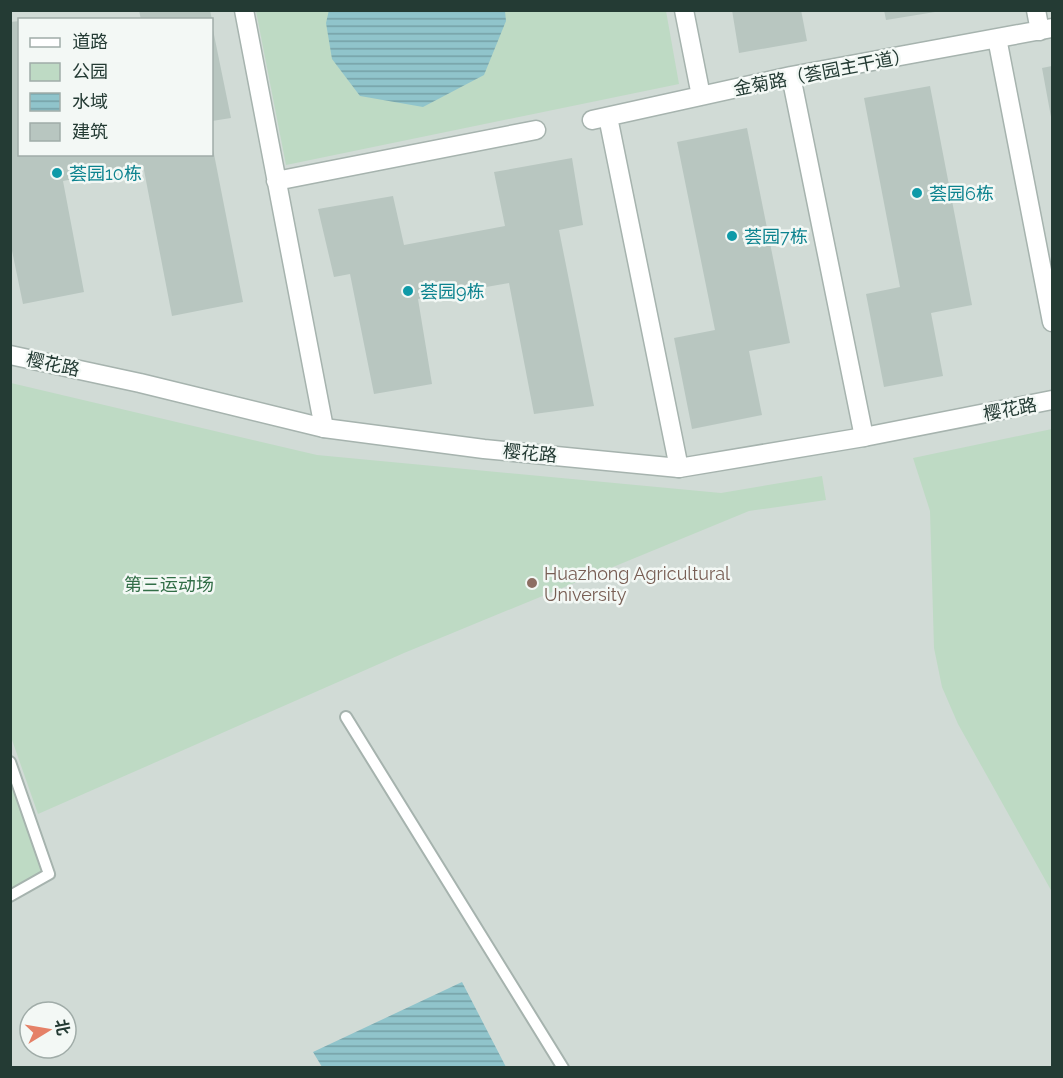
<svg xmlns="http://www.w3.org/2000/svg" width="1063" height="1078" viewBox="0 0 1063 1078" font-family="Raleway,'Noto Sans SC',sans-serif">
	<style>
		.built { fill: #d1dbd6; fill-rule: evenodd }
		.green { fill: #bedac4 }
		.water { fill: url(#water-rules) }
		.building { fill: #b8c6c0 }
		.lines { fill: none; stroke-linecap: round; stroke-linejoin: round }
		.service-casing { stroke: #a6b3ae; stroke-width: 14 }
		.minor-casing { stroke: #a6b3ae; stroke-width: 21 }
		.tertiary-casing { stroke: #a6b3ae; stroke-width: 21 }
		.service { stroke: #fff; stroke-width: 10 }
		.minor { stroke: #fff; stroke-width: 18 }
		.tertiary { stroke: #fff; stroke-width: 18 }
		.culture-dot { fill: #0f9aa8; stroke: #f3f8f5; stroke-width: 2 }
		.education-dot { fill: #8d6e63; stroke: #f3f8f5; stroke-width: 2 }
		.labels { text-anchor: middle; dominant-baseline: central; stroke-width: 5; stroke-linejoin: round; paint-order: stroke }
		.street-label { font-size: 18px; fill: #243b34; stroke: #f3f8f5 }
		.culture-label { font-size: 18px; fill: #0d838f; stroke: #f3f8f5; text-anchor: start }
		.education-label { font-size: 18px; fill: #785e54; stroke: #f3f8f5; text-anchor: start }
		.park-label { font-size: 18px; fill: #326e47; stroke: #f3f8f5 }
	</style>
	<defs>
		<pattern id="water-rules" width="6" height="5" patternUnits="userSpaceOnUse" patternTransform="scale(1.5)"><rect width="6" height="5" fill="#90c4cb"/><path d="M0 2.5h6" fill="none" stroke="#75a0a6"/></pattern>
	</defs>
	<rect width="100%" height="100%" fill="#e3ebe7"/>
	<path class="built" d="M11 11H1052V1067H11ZM20 20H212V154H20ZM30 1012H66V1048H30Z"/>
	<path class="green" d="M256 11H666L679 84 286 165Z
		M11 383 317 455 721 493 822 476 826 500 749 511 404 653 38 814 11 737Z
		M1052 429V892L958 724 942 687 934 648 930 511 913 458Z
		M10 762 49 874 10 896Z"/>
	<path class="water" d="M329 10 505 11 506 21 484 75 423 107 360 96 332 59 326 23Z
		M462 982 506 1067H322L313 1052Z"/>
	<path class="building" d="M139 10H210L212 20H141Z
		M732 10H801L807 41 739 53Z
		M884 10H935V12L886 20Z
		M20 21V154H212L213 149 243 302 172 316 143 165 63 181 84 292 23 304 10 241V22Z
		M212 25 231 118 212 121Z
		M1052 66V117H1051L1042 68Z
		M930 86 972 305 931 313 943 376 884 387 866 294 900 287 864 98Z
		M747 128 790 343 749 351 762 415 692 429 674 338 715 330 677 142Z
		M572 158 583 225 559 230 594 406 534 414 509 283 418 299 432 384 374 394 350 274 334 277 318 209 393 196 404 245 505 226 494 172Z"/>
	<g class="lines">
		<defs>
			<path id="service" d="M346 717 563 1068
				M10 762 49 874 10 896"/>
			<path id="minor" d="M244 10 324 428
				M684 10 701 96
				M1036 10 1040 31
				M997 38 1052 322
				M791 76 864 437
				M608 117 679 468
				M592 120 791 76 1052 28
				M276 181 536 130"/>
			<path id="tertiary" d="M10 355 140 383 324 428 484 449 679 468 864 437 1052 400"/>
		</defs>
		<use href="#service" class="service-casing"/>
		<use href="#minor" class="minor-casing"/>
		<use href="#tertiary" class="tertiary-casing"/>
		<use href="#service" class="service"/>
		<use href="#minor" class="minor"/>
		<use href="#tertiary" class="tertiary"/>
	</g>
	<g class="culture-dot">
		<circle cx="57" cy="173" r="6"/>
		<circle cx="917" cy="193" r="6"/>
		<circle cx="732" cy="236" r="6"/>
		<circle cx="408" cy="291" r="6"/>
	</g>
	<circle class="education-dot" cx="532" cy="583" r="6"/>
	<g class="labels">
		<g class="street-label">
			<text transform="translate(822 72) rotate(-11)">金菊路（荟园主干道）</text>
			<text transform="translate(53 364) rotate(12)">樱花路</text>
			<text transform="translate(1010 409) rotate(-11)">樱花路</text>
			<text transform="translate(530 453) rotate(5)">樱花路</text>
		</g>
		<g class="culture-label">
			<text x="69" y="173">荟园10栋</text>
			<text x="929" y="193">荟园6栋</text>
			<text x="744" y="236">荟园7栋</text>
			<text x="420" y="291">荟园9栋</text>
		</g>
		<g class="education-label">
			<text x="544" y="573">Huazhong Agricultural<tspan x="544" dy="21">University</tspan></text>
		</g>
		<g class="park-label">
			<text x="169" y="584">第三运动场</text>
		</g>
	</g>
	<rect width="1063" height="1078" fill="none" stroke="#243b34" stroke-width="24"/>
	<rect x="18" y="18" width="195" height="138" fill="#f3f8f5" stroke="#a0aca8" stroke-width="1.5"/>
	<rect x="30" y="38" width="30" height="9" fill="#ffffff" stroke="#a0aca8" stroke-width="1.5"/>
	<text x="72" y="48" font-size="18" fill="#243b34">道路</text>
	<rect x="30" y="63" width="30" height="18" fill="#bedac4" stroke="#a0aca8" stroke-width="1.5"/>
	<text x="72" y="78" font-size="18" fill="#243b34">公园</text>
	<rect x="30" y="93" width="30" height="18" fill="url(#water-rules)" stroke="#a0aca8" stroke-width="1.5"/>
	<text x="72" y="108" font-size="18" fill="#243b34">水域</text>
	<rect x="30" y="123" width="30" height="18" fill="#b8c6c0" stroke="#a0aca8" stroke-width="1.5"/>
	<text x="72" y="138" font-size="18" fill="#243b34">建筑</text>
	<g transform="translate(48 1030) rotate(79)"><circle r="28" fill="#f3f8f5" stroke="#a0aca8" stroke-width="1.5"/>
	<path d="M0-4.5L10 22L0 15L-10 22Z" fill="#e58167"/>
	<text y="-9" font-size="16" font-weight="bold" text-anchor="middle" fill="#243b34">北</text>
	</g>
</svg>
